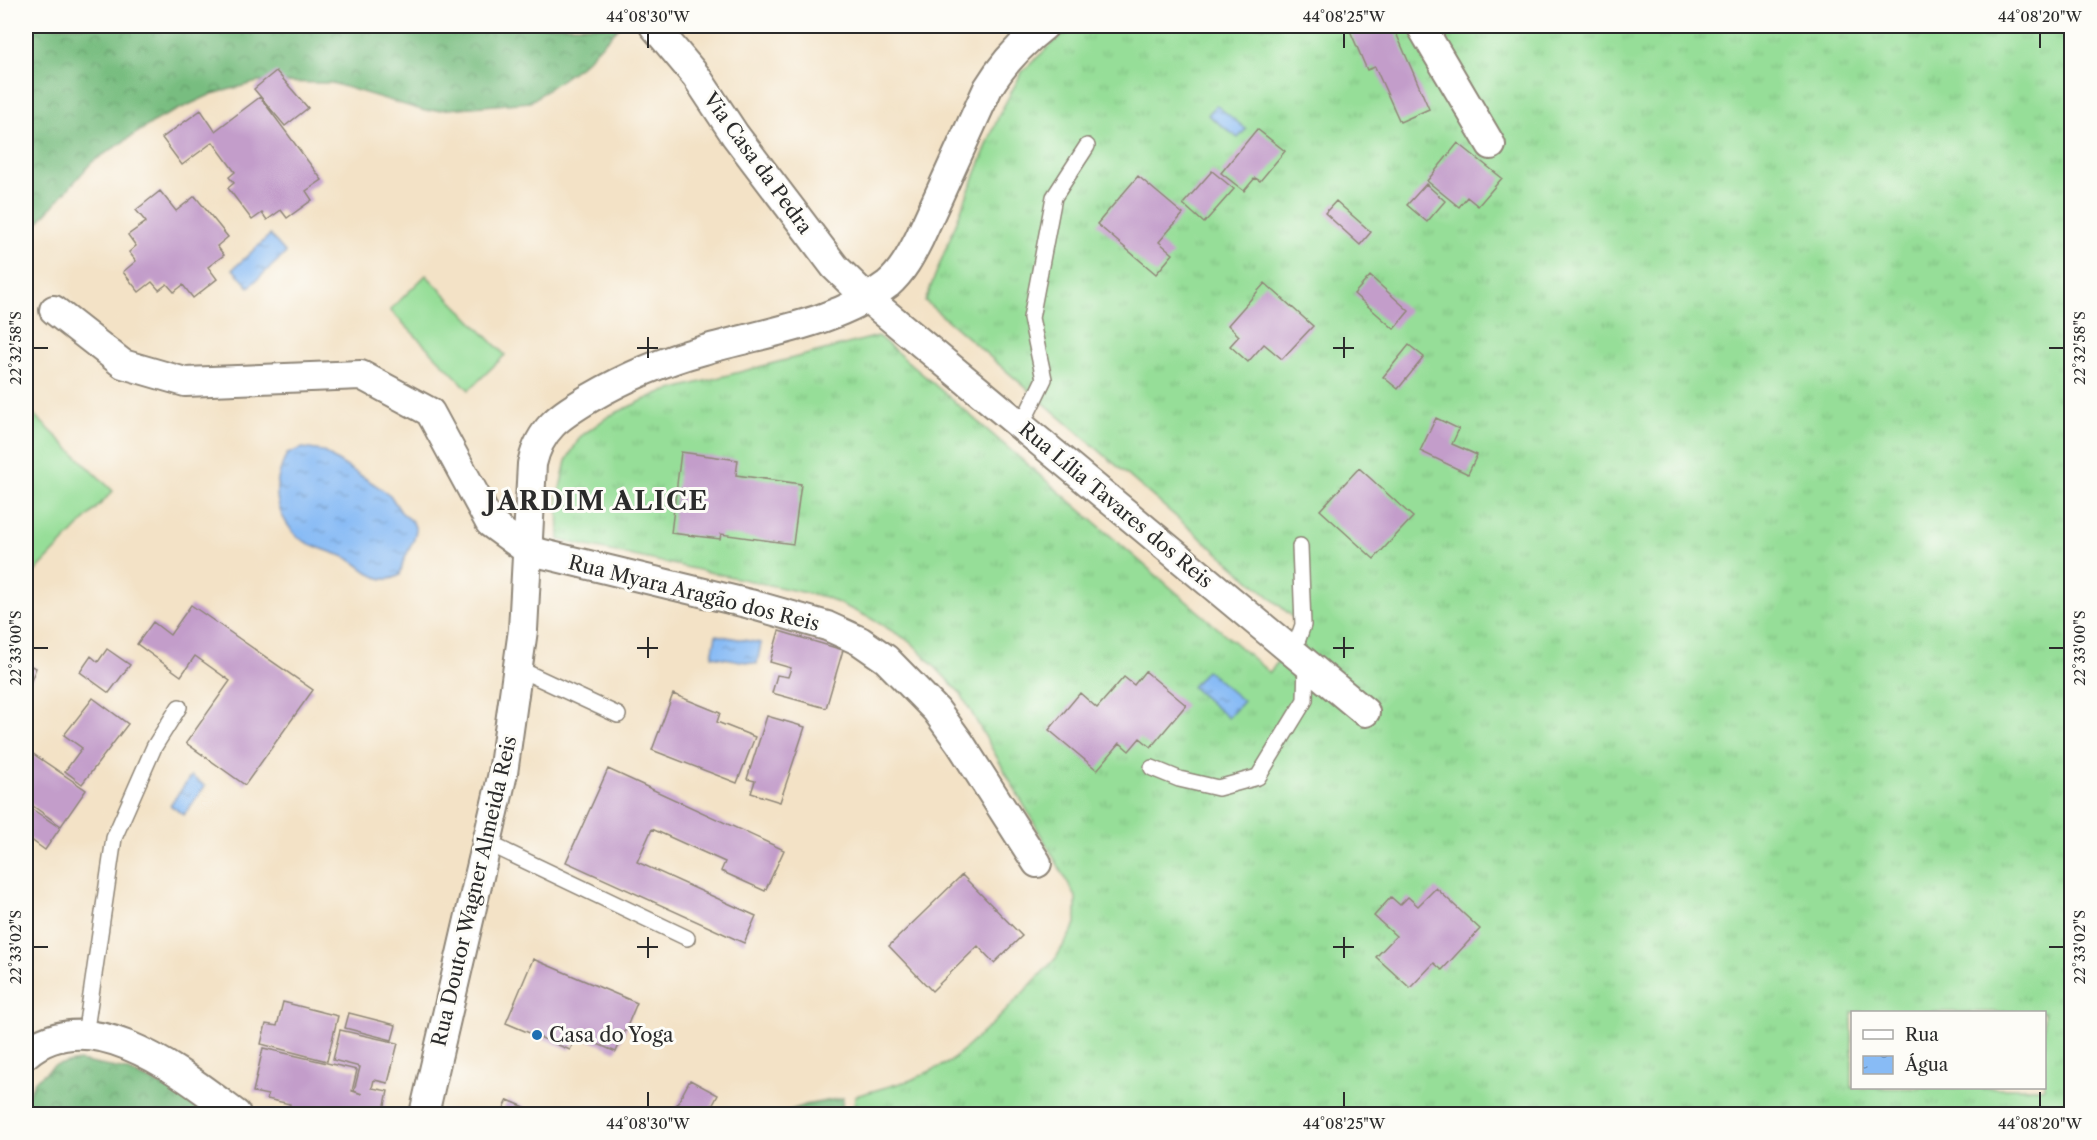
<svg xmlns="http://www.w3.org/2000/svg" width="2097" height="1140" viewBox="0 0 2097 1140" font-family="'Libre Caslon Text',serif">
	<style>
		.grass { fill: url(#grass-tufts); stroke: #608462; stroke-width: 1.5; fill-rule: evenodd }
		.forest { fill: url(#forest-crowns); stroke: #527456; stroke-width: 1.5 }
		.garden { fill: #96de98; stroke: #608462; stroke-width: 1.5 }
		.water { fill: url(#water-ripples); stroke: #5a7390; stroke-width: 1.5 }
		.building { fill: #c39dca }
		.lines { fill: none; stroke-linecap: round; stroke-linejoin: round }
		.service-casing { stroke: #8f8678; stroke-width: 18 }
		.minor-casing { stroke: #8f8678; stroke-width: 32 }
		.service { stroke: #fff; stroke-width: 15 }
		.minor { stroke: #fff; stroke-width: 28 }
		.ticks { fill: none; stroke: #2b2b2b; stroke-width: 2 }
		.poi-dot { fill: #1f6fb2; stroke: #fdfcf7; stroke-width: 2 }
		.labels { text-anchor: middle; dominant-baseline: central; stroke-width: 6; stroke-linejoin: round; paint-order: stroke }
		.street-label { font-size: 20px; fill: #2b2b2b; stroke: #fdfcf7 }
		.poi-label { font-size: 20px; fill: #2b2b2b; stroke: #fdfcf7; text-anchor: start }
		.district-label { font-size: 26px; font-weight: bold; letter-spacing: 1.5px; fill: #2b2b2b; stroke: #fdfcf7 }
		.neatline { fill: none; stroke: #2b2b2b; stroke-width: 2 }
		.ticks-label { font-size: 15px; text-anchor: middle; fill: #2b2b2b }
	</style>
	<defs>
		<pattern id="grass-tufts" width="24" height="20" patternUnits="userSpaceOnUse" patternTransform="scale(1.5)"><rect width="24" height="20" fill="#96de98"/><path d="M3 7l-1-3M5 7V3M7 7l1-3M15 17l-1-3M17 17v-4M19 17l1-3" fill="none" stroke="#81bf83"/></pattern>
		<pattern id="forest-crowns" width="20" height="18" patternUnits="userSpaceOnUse" patternTransform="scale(1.5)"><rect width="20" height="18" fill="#78bd80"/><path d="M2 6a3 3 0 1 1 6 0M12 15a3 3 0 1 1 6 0" fill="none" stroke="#639a69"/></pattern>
		<pattern id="water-ripples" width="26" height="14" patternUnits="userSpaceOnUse" patternTransform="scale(1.5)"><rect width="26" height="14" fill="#88bbf5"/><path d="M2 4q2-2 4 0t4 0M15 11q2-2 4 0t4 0" fill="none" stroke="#6f98c7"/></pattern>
	</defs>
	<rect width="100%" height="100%" fill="#fdfcf7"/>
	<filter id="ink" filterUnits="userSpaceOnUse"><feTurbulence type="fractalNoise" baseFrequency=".0167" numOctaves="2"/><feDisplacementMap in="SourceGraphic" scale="12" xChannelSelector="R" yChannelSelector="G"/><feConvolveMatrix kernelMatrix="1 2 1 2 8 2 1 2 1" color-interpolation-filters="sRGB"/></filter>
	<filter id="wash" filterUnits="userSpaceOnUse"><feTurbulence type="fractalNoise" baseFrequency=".008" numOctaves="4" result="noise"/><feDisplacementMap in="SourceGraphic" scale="24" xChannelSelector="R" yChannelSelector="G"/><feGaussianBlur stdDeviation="1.35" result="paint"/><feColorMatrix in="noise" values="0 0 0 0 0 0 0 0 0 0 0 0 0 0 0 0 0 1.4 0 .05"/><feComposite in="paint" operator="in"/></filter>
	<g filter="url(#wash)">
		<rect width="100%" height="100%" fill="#f3e2c6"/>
		<path class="grass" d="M1080 26H2071V1114H853L855 1096 911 1080 950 1062 1002 1015 1056 958 1076 924V897L961 694 911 642 870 618 825 597 559 540 558 497 566 461 580 437 609 416 659 393 878 336 1270 673 1302 625 925 301 999 115 1022 72 1058 38ZM1852 1012H2044V1088H1852Z"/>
		<path class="forest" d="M26 26H620L582 65 530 102 425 111 332 83 258 82 212 94 158 119 92 162 26 236Z
			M79 1061 126 1070 179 1093 204 1114H26V1099L35 1081 55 1065Z
			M843 1098 841 1114H781L805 1105Z"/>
		<path class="garden" d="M426 275 505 355 469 390 390 310Z
			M26 407 113 491 26 581Z"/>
		<path class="water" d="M1216 105 1246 129 1238 138 1208 115Z
			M270 235 286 253 249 287 233 269Z
			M303 448 322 451 374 484 390 495 401 512 413 522 416 530 414 539 403 562 400 575C378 588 365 567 347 558 331 551 313 548 299 538 294 535 291 529 287 524 272 501 275 478 287 454Z
			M716 635 761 643 757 664 712 656Z
			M1206 670 1243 701 1228 718 1192 687Z
			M191 776 205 786 184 815 170 805Z"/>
		<g id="blocks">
			<path class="building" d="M1348 26H1393L1429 109 1400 122 1375 67 1367 70Z
				M276 71 308 108 285 126 254 89Z
				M260 97 322 180 306 191 312 200 287 218 281 210 267 220 262 213 252 220 228 188 234 183 229 177 235 172 213 142 182 165 162 138 201 110 215 131Z
				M1257 129 1285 151 1260 181 1255 178 1244 191 1221 173Z
				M1458 143 1502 178 1478 206 1467 197 1459 207 1427 181Z
				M1212 171 1234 189 1204 223 1183 204Z
				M1138 176 1183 214 1159 242 1173 254 1156 274 1097 224Z
				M1426 184 1445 201 1427 222 1407 205Z
				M160 191 176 211 195 196 228 237 217 246 224 255 208 267 217 279 193 298 183 285 174 292 167 284 159 290 152 282 139 292 123 272 136 261 129 252 136 246 128 235 146 222 136 210Z
				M1336 201 1371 232 1360 245 1325 213Z
				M1370 276 1409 311 1394 329 1354 294Z
				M1265 283 1313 326 1282 359 1264 344 1248 362 1230 346 1239 336 1228 325Z
				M1409 345 1424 357 1398 389 1383 377Z
				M1436 418 1459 429 1452 444 1477 455 1468 474 1420 451Z
				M681 452 738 460 736 475 801 484 793 544 721 534 720 539 671 533Z
				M1359 468 1413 517 1374 559 1320 510Z
				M191 605 313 690 245 785 186 743 230 681 195 656 181 676 137 644 153 622 170 635Z
				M779 631 843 650 826 708 772 693 777 675 788 677 791 668 770 662Z
				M107 649 130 665 109 693 80 672 91 656 98 662Z
				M26 664 36 668 26 693Z
				M1145 671 1186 705 1151 747 1140 738 1129 751 1120 743 1097 770 1049 730 1080 693 1097 708 1124 677 1134 685Z
				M673 694 720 713 717 722 755 737 737 783 652 750Z
				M93 698 128 724 82 784 65 771 82 748 64 735Z
				M767 716 805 727 780 802 751 793 755 781 747 779Z
				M26 749 86 790 61 826 26 801Z
				M608 769 784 850 765 891 721 871 725 862 652 829 637 862 756 916 744 943 566 862Z
				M26 805 60 828 45 850 26 836Z
				M962 875 1022 936 994 963 978 946 932 991 889 946Z
				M1436 888 1480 929 1442 970 1434 963 1410 988 1376 957 1396 936 1374 916 1391 897 1400 905 1408 897 1418 906Z
				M533 959 637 1003 616 1052 577 1035 570 1050 506 1023Z
				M283 1002 338 1016 327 1061 261 1044 266 1024 277 1026Z
				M349 1013 396 1025 392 1040 345 1028Z
				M340 1030 398 1043 388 1083 374 1080 372 1088 388 1091 383 1114H288L290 1104 267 1099 268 1095 253 1092 263 1048 357 1070 352 1091 362 1094 354 1091 360 1067 333 1060Z
				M690 1080 718 1095 708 1114H672Z
				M508 1100 541 1114H501Z"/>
		</g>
	</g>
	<g filter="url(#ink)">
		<use href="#blocks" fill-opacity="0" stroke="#8f8678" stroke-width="1.5"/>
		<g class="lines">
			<defs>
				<path id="service" d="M1021 426 1044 379 1031 318 1054 197 1087 146
					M1293 653 1303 625 1300 546
					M519 669 618 715
					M1152 768 1179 779 1218 788 1258 777 1305 700 1306 663
					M488 843 687 938
					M85 1036 114 838 154 747 179 707"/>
				<path id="minor" d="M654 26 696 76 735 135 835 267 867 298 1365 712
					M1421 26 1491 145
					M54 310 123 364 185 382 361 375 430 412 490 523 527 550 750 604 827 626 860 641 886 659 936 710 960 743 1037 863
					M26 1054C91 999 183 1075 236 1114
					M424 1114 503 773 523 630 532 464C540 428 560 416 590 398 626 377 663 361 704 350 765 332 836 324 888 284 902 272 911 255 919 239L988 88C1003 63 1021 44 1044 26"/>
			</defs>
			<use href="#service" class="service-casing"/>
			<use href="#minor" class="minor-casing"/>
			<use href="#service" class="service"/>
			<use href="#minor" class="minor"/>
		</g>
	</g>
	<path class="ticks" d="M648 33V48M1344 33V48M2040 33V48M648 337V358M1344 337V358M33 348H48M637 348H658M1333 348H1354M2049 348H2064M648 637V658M1344 637V658M33 648H48M637 648H658M1333 648H1354M2049 648H2064M648 937V958M1344 937V958M33 947H48M637 947H658M1333 947H1354M2049 947H2064M648 1092V1107M1344 1092V1107M2040 1092V1107"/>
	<circle class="poi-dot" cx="537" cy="1035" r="6"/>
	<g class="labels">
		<g class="street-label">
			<text transform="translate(758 163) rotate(54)">Via Casa da Pedra</text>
			<text transform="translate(1116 505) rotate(40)">Rua Lília Tavares dos Reis</text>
			<text transform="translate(694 593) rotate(14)">Rua Myara Aragão dos Reis</text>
			<text transform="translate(474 891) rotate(-77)">Rua Doutor Wagner Almeida Reis</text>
		</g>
		<g class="poi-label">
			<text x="549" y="1035">Casa do Yoga</text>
		</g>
		<g class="district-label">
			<text x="597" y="501">JARDIM ALICE</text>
		</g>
	</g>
	<rect width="2097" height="1140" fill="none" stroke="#fdfcf7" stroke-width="66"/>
	<rect x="1851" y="1011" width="195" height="78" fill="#fdfcf7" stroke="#a9a8a5" stroke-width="1.5"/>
	<rect x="1863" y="1030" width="30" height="9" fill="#ffffff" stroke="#a9a8a5" stroke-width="1.5"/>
	<text x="1905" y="1041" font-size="18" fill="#2b2b2b">Rua</text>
	<rect x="1863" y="1056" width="30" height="18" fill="url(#water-ripples)" stroke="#a9a8a5" stroke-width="1.5"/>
	<text x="1905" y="1071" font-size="18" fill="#2b2b2b">Água</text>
	<rect x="33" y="33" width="2031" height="1074" class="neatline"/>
	<g class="ticks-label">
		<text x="648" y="22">44°08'30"W</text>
		<text x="1344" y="22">44°08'25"W</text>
		<text x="2040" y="22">44°08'20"W</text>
		<text transform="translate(16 348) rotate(-90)" y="5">22°32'58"S</text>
		<text transform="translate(2080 348) rotate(-90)" y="5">22°32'58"S</text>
		<text transform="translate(16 648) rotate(-90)" y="5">22°33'00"S</text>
		<text transform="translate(2080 648) rotate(-90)" y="5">22°33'00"S</text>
		<text transform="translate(16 947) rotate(-90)" y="5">22°33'02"S</text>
		<text transform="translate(2080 947) rotate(-90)" y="5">22°33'02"S</text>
		<text x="648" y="1129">44°08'30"W</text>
		<text x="1344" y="1129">44°08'25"W</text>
		<text x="2040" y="1129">44°08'20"W</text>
	</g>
</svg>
